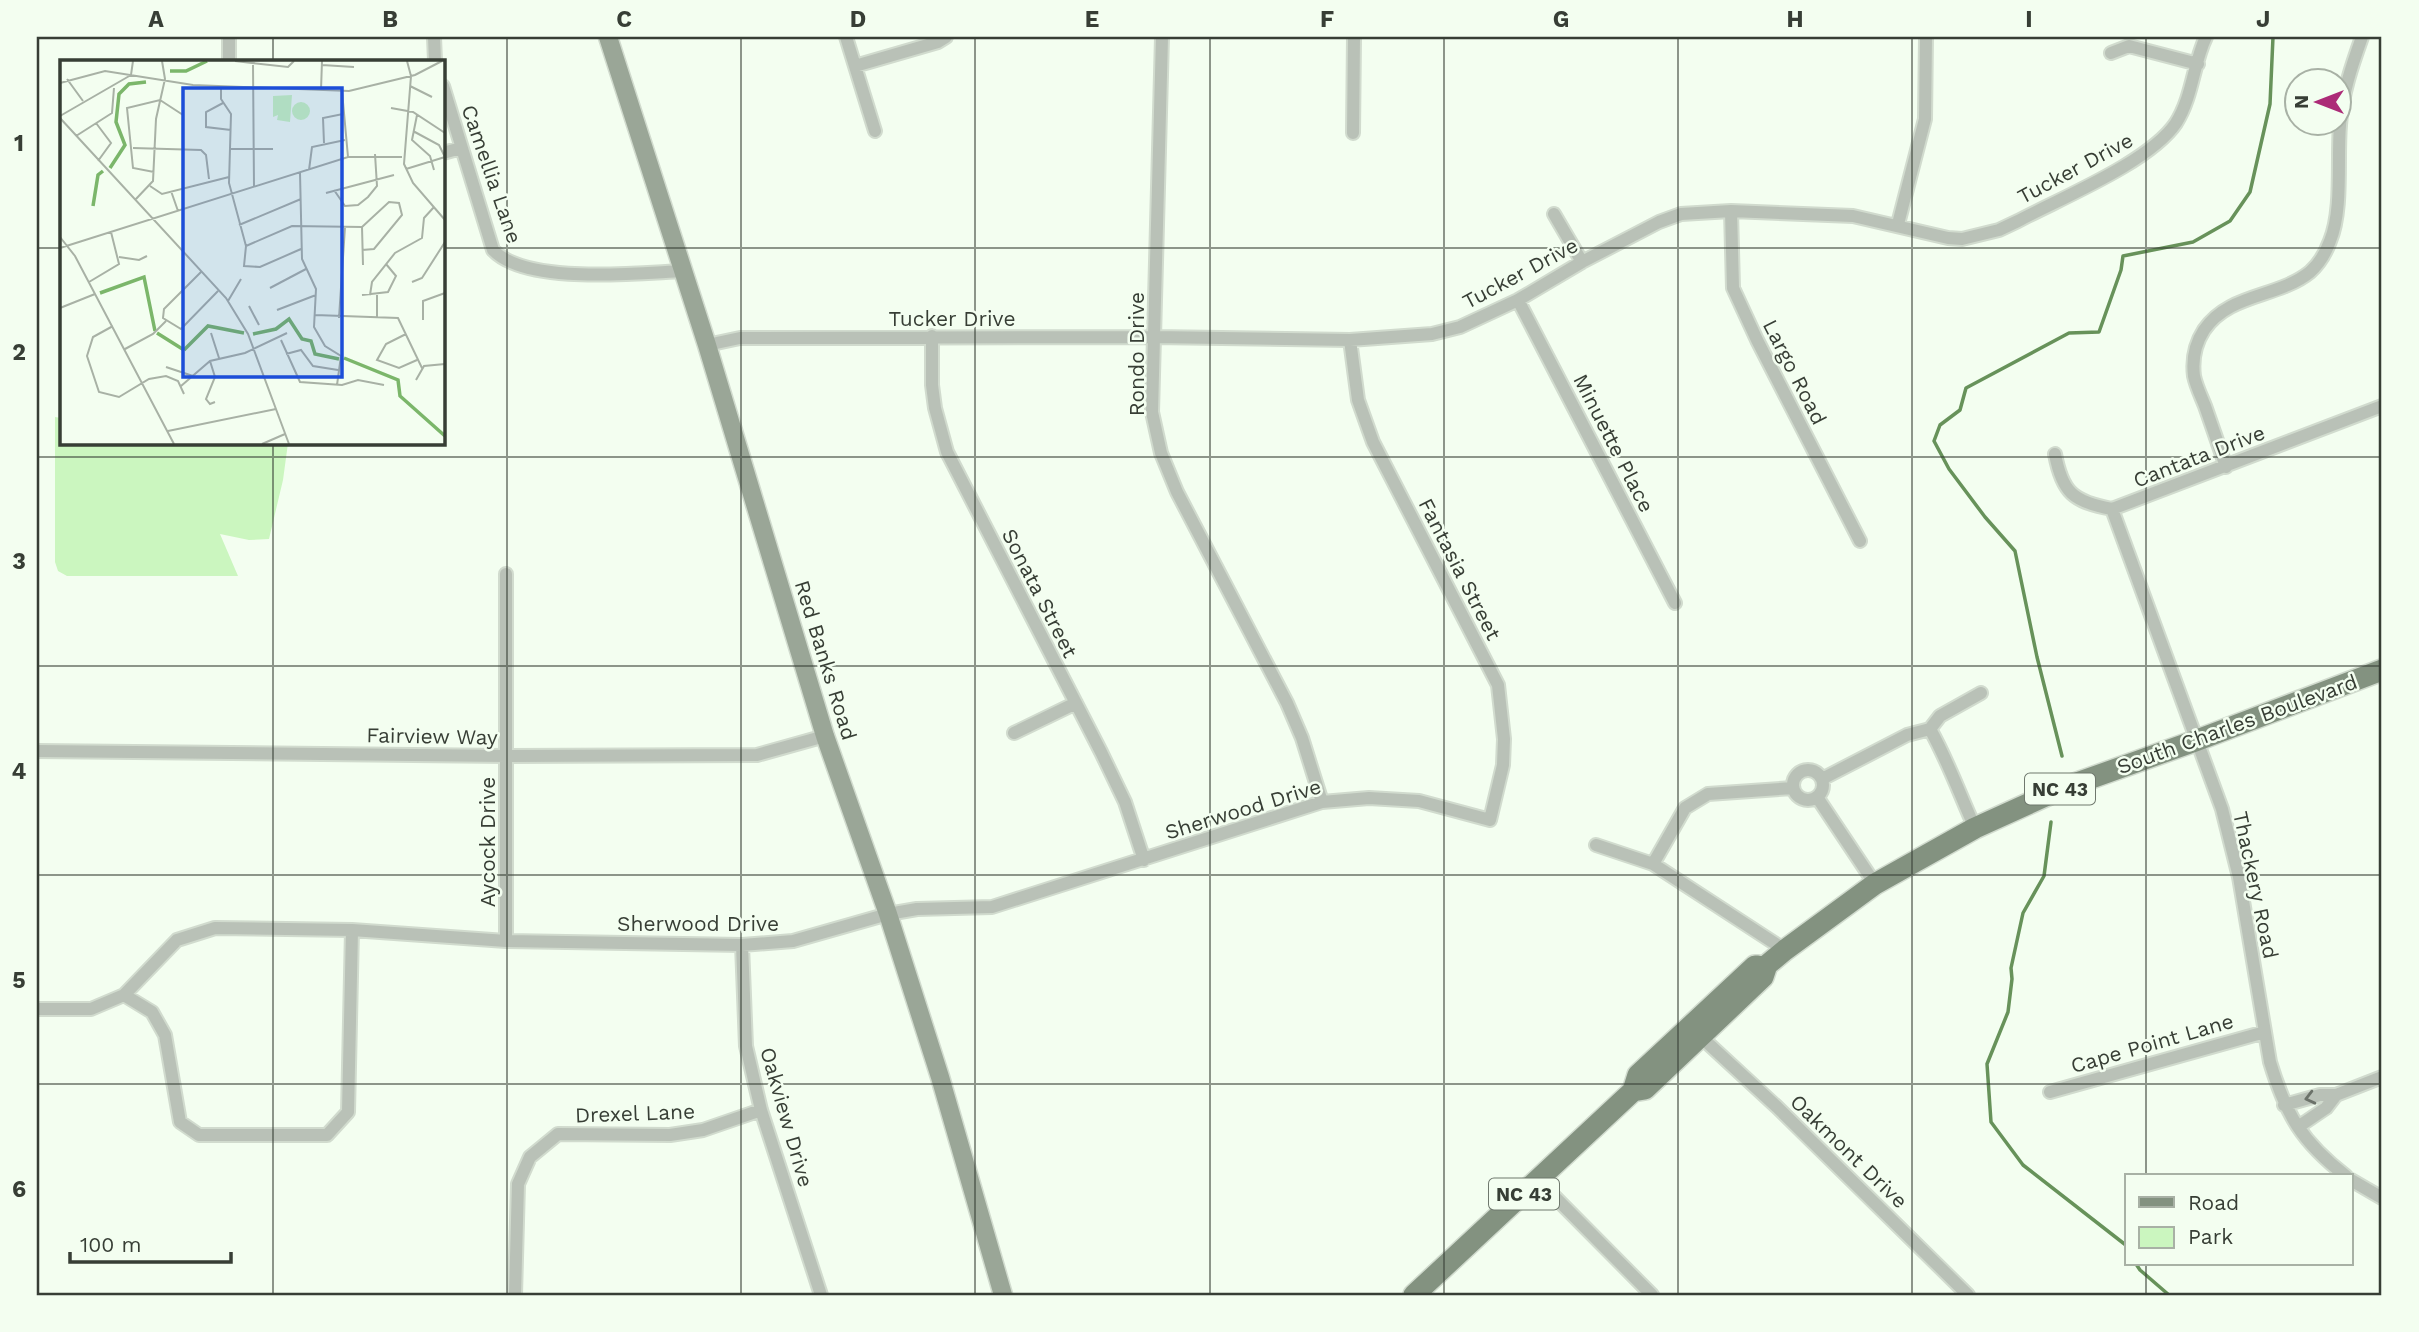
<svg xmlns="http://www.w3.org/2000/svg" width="2419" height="1332" viewBox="0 0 2419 1332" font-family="'Work Sans',sans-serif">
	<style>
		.green { fill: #cbf6bf }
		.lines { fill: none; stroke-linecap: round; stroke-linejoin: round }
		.stream { stroke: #67925a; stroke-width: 3.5 }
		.street-casing { stroke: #d1dbce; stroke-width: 16 }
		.secondary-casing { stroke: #d1dbce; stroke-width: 21 }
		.primary-casing { stroke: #d1dbce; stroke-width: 24 }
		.street { stroke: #b9c1b7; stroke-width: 12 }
		.secondary { stroke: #9aa697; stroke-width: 18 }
		.primary { stroke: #839280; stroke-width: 21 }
		.oneway { stroke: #6b7269 }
		.grid { fill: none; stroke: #373e35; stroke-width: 2; stroke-opacity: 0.55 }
		.labels { text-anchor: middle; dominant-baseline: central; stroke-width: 5; stroke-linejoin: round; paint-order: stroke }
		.shield { fill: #f3fef0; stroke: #6f786d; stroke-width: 2 }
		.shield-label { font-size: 19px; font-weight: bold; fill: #373e35 }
		.street-label { font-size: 21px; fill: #373e35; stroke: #f3fef0 }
		.inset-river { fill: none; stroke: #7bb66a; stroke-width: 3.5 }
		.inset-road { fill: none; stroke: #a8b1a5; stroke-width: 2 }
		.view { fill: #1d4ed8; fill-opacity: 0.15; stroke: #1d4ed8; stroke-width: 3.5 }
		.inset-edge { fill: none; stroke: #373e35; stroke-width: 3.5 }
		.neatline { fill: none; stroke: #373e35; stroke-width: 2.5 }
		.grid-label { font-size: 23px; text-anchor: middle; font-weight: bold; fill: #373e35 }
	</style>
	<rect width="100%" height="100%" fill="#f3fef0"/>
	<path class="green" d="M55 417 61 418V443H288L283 480 269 539 249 540 220 534 238 576H67L58 571 55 562Z"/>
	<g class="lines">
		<path class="stream" d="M2062 756 2037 657 2015 551 1985 517 1949 469 1934 441 1940 425 1960 410 1966 388 2069 333 2099 332 2121 270 2123 256 2193 242 2230 221 2250 192 2270 104 2273 37
			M2051 822 2044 876 2023 913 2011 968 2012 979 2008 1012 1987 1064 1991 1122 2023 1165 2127 1246
			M2136 1264 2140 1270 2169 1295"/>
		<defs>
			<path id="street" d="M229 37V61
				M434 37 435 61
				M846 37 875 131
				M1162 37 1152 412 1161 453 1177 492 1287 703 1302 738 1322 802
				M2111 53 2129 46 2198 64
				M855 66 938 42 946 37
				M443 86 493 250C526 285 636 273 683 271
				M1353 133 1354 37
				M443 153 461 148
				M1731 211 1733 288 1757 340 1860 541
				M1554 214 1582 262
				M1898 224 1925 119 1926 37
				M1518 300 1675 603
				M932 336V385L935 408 947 452 1101 752 1125 802 1144 860
				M707 345 740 338 1154 337 1350 340 1432 334 1460 327 1518 300 1582 262 1659 222 1681 214 1731 211 1853 216 1948 238 1962 239 1999 230 2018 221C2061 198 2150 162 2176 123 2193 96 2193 64 2206 37
				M2055 454C2062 492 2073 502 2112 509L2382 406
				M2226 467C2219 446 2212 426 2205 406 2201 396 2196 386 2194 376 2192 360 2195 344 2204 330 2229 293 2278 298 2310 272 2319 264 2326 252 2330 241 2343 210 2337 159 2340 125 2342 94 2352 65 2362 37
				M2112 509 2222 809 2239 877 2270 1062C2286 1115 2302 1142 2346 1176
				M506 574V941
				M1930 729C1948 761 1960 795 1975 828
				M1930 729 1940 716 1981 693
				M1014 733 1076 703
				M37 751 506 756 757 755 825 736
				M1793 785a15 15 0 1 1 30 0a15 15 0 1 1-30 0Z
				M1822 779 1907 735 1930 729
				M1817 797 1875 884
				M1596 845 1653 864 1785 950
				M1653 864 1685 808 1708 794 1793 788
				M742 945 746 1046 761 1110 821 1295
				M124 995 152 1012 165 1035 180 1122 199 1135H327L348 1112 352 930
				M37 1009H91L124 995 177 940 215 928 352 930 506 941 742 945 793 941 888 914 917 909 992 907 1322 802 1369 798 1419 801 1490 820 1503 765 1504 739 1498 685 1373 442 1358 400 1350 340
				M1700 1036 1777 1107 1968 1295
				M2050 1092 2265 1032
				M2284 1105 2320 1095H2336L2382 1077
				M2298 1127 2326 1108 2336 1095
				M2351 1180 2382 1198
				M1539 1181 1652 1295
				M515 1295 518 1184 530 1157 558 1134 670 1135 703 1130 761 1110"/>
			<path id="secondary" d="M608 37 707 345 825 736 888 914 940 1077 1003 1295"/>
			<path id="primary" d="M1633 1091 1645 1089 1763 977 1767 965 1785 950 1875 884 1975 828 2063 788 2195 741 2382 670
				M1414 1295 1633 1091 1638 1075 1755 966H1758"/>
		</defs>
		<use href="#street" class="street-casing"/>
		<use href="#secondary" class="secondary-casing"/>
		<use href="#primary" class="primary-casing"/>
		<use href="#street" class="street"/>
		<use href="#secondary" class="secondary"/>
		<use href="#primary" class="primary"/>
	</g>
	<defs><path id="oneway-chevron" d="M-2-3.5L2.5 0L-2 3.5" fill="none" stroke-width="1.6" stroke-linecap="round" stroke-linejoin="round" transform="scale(1.75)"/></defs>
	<use class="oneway" href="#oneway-chevron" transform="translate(2310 1098) rotate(166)"/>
	<path class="grid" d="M273 37V61M507 37V1295M741 37V1295M975 37V1295M1210 37V1295M1444 37V1295M1678 37V1295M1912 37V1295M2146 37V1176M37 248H61M443 248H2382M273 443V1295M37 457H2382M37 666H2382M37 875H2382M37 1084H2382M2146 1264V1295"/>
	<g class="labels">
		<g class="shield">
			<rect x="2025" y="773.5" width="70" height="31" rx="5"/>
			<rect x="1489" y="1178.5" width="70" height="31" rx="5"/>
		</g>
		<g class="shield-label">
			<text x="2060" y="789">NC 43</text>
			<text x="1524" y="1194">NC 43</text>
		</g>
		<g class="street-label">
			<text transform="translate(2075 168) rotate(-28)">Tucker Drive</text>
			<text transform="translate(492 174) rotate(71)">Camellia Lane</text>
			<text transform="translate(1520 273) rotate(-28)">Tucker Drive</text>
			<text x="952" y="318">Tucker Drive</text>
			<text transform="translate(1136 354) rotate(-90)">Rondo Drive</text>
			<text transform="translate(1795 372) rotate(63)">Largo Road</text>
			<text transform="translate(1614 443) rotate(63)">Minuette Place</text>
			<text transform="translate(2199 456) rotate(-21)">Cantata Drive</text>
			<text transform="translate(1460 569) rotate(63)">Fantasia Street</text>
			<text transform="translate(1040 593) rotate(63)">Sonata Street</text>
			<text transform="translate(826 660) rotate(73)">Red Banks Road</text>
			<text transform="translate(2237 724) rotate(-20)">South Charles Boulevard</text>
			<text transform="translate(432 736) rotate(1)">Fairview Way</text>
			<text transform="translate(1243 809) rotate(-17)">Sherwood Drive</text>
			<text transform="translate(487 842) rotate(-90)">Aycock Drive</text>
			<text transform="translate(2256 885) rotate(78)">Thackery Road</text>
			<text x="698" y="923">Sherwood Drive</text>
			<text transform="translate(2152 1043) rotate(-16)">Cape Point Lane</text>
			<text transform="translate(635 1113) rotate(-2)">Drexel Lane</text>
			<text transform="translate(787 1117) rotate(74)">Oakview Drive</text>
			<text transform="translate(1849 1151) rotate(44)">Oakmont Drive</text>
		</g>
	</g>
	<g transform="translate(60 60)">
		<rect width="385" height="385" fill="#f3fef0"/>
		<path d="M232 35 230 62 217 60 218 55 213 57V36ZM232 51a9 9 0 1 1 18 0a9 9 0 1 1-18 0Z" fill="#cbf6bf"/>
		<path class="inset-river" d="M110 11H126L147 1M50 108 65 85 56 62 59 34 69 24 86 22M33 146 38 115 43 111M40 233 84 217 95 271M97 273 124 290M193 274 216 269 229 259 242 279 251 281 255 294 279 299M124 290 148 266 184 273M284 298 338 320 340 336 385 376"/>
		<path class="inset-road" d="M175 1 228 7 234 1M347 1 351 16 344 104 353 123 385 160M193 5 194 127M262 5 294 7M7 19 23 41M0 23 45 11 133 25 289 31 355 15 382 1M350 26 372 37M161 27V39L171 54 169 123 186 186 184 206 200 207 241 189M261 30 262 1M282 31 288 97M163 43 146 52V67L171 70M331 48 353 52 385 73M357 55 352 80 370 96 374 110M0 56 71 15 73 1M0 58 166 238 188 274 229 384M36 63 51 83 38 101M353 71 379 85 385 97M16 76 52 53 54 28M264 83 263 58 283 54M73 88 141 90 146 95 149 119M169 89H213M346 109 385 97M249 110 252 87 285 80M94 112 73 108 67 48 100 40 123 55V127M240 113 242 199 256 229 254 267 265 286 281 296 277 325M90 126 102 134 169 117M274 130 285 146 298 145 308 137 317 126 315 94M111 131 118 151M266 133 334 115M75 140 93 121 96 59 105 19 102 1M179 165 241 139M302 167 303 205M0 177 15 196 114 384M186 186 232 166 302 167 329 142 339 143 342 155 314 189 302 190M0 188 288 97H342M59 197 79 200 87 196M141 212 104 249 103 258 121 269 158 231M29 222 59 204 51 172M352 222 362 218 385 182M210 228 246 209M302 235 328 232 336 216 326 204M310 235 312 222 335 193 362 178 364 158 374 147M317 235V257M168 241 181 219M189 246 199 265M0 248 35 234M217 250 256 235M255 255 338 258 362 308M279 258 285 167M363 260V241L385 233M53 266 33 277 27 296 39 332 59 337 89 319 106 316 118 321 124 334M151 273 159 298M346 274 326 284 317 300 339 308 357 300M221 280 240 322 282 325 298 320 324 325M65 289 93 274 106 261M226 294 241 290 253 306 278 310M150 301 155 317 146 339 150 344 155 342M106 307 136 317M356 320 364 306 385 304M121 326 150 301 185 293 227 273M108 371 216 349M202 384 225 374"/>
		<path class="view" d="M123 28H282V317H123Z"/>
		<rect width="385" height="385" class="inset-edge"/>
	</g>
	<rect width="2419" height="1332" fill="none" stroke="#f3fef0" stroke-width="77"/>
	<rect x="2125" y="1174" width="228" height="91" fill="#f3fef0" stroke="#a8b1a5" stroke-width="2"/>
	<rect x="2139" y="1197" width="35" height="10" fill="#839280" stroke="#a8b1a5" stroke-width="2"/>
	<text x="2188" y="1210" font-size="21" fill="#373e35">Road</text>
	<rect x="2139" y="1227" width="35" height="21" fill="#cbf6bf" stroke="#a8b1a5" stroke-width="2"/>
	<text x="2188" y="1244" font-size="21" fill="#373e35">Park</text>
	<g transform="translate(2318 102) rotate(270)"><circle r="33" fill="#f3fef0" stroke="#a8b1a5" stroke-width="2"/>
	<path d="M0-5L12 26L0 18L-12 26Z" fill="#ac2b77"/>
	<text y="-10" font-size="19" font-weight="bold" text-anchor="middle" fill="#373e35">N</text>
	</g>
	<path d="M70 1252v10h161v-10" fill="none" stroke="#373e35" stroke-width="3.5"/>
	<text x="80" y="1252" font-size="21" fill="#373e35" stroke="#f3fef0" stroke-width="5" paint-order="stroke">100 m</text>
	<rect x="38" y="38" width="2342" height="1256" class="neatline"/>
	<g class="grid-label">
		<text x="156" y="27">A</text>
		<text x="390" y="27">B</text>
		<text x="624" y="27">C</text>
		<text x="858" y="27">D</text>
		<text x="1092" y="27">E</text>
		<text x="1327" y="27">F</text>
		<text x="1561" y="27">G</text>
		<text x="1795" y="27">H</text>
		<text x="2029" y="27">I</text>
		<text x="2263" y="27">J</text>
		<text x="19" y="151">1</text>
		<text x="19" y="360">2</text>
		<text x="19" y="569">3</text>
		<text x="19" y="779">4</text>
		<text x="19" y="988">5</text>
		<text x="19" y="1197">6</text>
	</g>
</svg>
